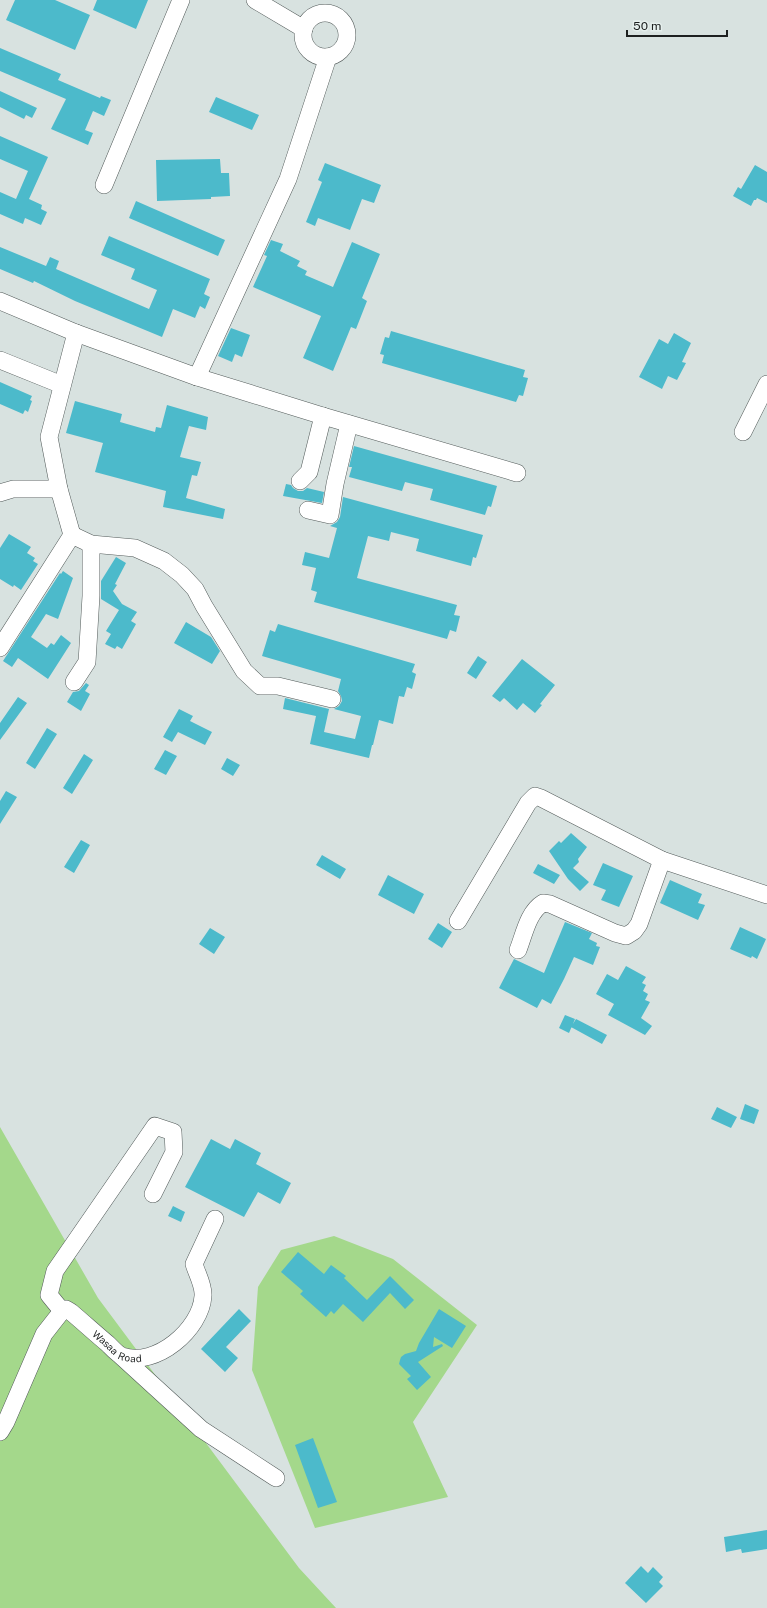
<svg xmlns="http://www.w3.org/2000/svg" width="767" height="1608" viewBox="0 0 767 1608" font-family="'Public Sans',sans-serif">
	<style>
		.green { fill: #a4d88b }
		.building { fill: #4cbacb }
		.lines { fill: none; stroke-linecap: round; stroke-linejoin: round }
		.minor-casing { stroke: #535b5a; stroke-width: 18 }
		.minor { stroke: #fff; stroke-width: 17 }
		.labels { text-anchor: middle; dominant-baseline: central; stroke-width: 3; stroke-linejoin: round; paint-order: stroke }
		.street-label { font-size: 10px; fill: #1d2020; stroke: #e5efed }
	</style>
	<rect width="100%" height="100%" fill="#d8e2e0"/>
	<path class="green" d="M0 1127 98 1298 299 1568 336 1608H0Z
		M334 1236 393 1259 477 1325 413 1422 448 1497 315 1528 252 1370 258 1287 281 1250Z"/>
	<path class="building" d="M15 0H55L90 15 75 50 6 20Z
		M97 0H148L136 29 93 10Z
		M0 48 61 74 58 80 100 98 101 96 111 100 104 116 93 111 85 130 93 133 88 145 51 129 66 99 0 71Z
		M0 91 37 108 32 118 26 115 24 119 0 107Z
		M216 97 259 115 252 130 209 112Z
		M0 136 48 157 29 199 42 205 41 209 47 212 41 225 25 218 23 224 0 214V192L16 199 28 171 0 159Z
		M220 159 221 173H229L230 196 211 197V199L157 201 156 160Z
		M325 163 381 185 374 203 362 199 350 230 318 218 315 226 306 222 322 182 318 180Z
		M755 165 767 172V203L757 198 756 200H754L751 206 733 196 738 187 741 189Z
		M136 201 225 240 218 256 129 218Z
		M109 236 210 279 204 294 210 297 205 309 200 306 195 318 173 309 162 337 75 301 34 281 33 283 0 269V247L46 266 50 257 59 261 56 269 149 309 157 290 131 279 135 269 101 255Z
		M271 240 283 244 280 251 300 261 297 266 307 271 305 275 333 287 352 242 380 254 362 298 367 301 356 329 351 327 333 371 303 358 321 316 253 287 267 256 264 255Z
		M231 328 250 335 242 357 235 354 232 362 218 356Z
		M391 331 525 370 523 377 528 378 523 396 519 395 516 402 382 363 384 355 380 354 385 337 389 338Z
		M674 333 691 343 682 362 686 363 677 380 668 376 662 389 639 377 659 339 668 344Z
		M0 382 32 396 30 400 32 401 28 412 25 410 23 414 0 404Z
		M75 401 122 414 120 422 155 432 156 427 161 428 167 405 208 417 206 430 189 426 180 457 201 462 197 476 192 475 186 498 225 509 223 519 163 507 166 491 95 472 103 443 66 433Z
		M354 446 497 486 491 507 488 506 485 515 430 500 433 489 405 482 402 491 349 477 352 467H349Z
		M286 484 291 485 293 488 298 491H303L307 488 324 492 322 503 283 496Z
		M343 497 483 535 476 558 473 557 471 566 416 551 419 539 391 532 389 541 368 536 357 578 457 605 454 615 460 616 456 632 450 630 447 639 314 602 317 592 311 590 316 568 302 565 305 552 329 558 337 528 330 526 337 522 340 517Z
		M9 534 31 547 27 553 35 558 33 561 38 564 21 590 14 585 13 587 0 579V548Z
		M116 557 126 563 115 584 117 585 113 591 122 604 137 612 131 621 136 624 122 649 117 646 115 649 105 644 111 634 106 631 119 610 101 599V581Z
		M63 571 73 578 58 619 46 614 31 637 47 648 51 643 54 645 61 635 71 643 48 679 18 658 12 667 3 661 60 573 61 574Z
		M186 622 211 637 220 651 212 664 174 643Z
		M278 624 415 664 412 672 416 674 412 689 407 687 404 697 399 696 393 724 379 720 373 745H372L369 758 310 744 316 716 283 709 285 698 329 709 324 732 355 739 361 716 334 709 339 706 342 701 341 696 338 691 341 679 262 656 270 630 275 632Z
		M478 656 487 662 476 679 467 673Z
		M522 659 555 685 540 704 542 705 535 713 523 703 517 710 504 698 500 702 492 696Z
		M86 683 89 685 85 691 90 694 81 711 67 702 73 692 79 691Z
		M18 697 27 703 0 740V723Z
		M179 709 193 716 190 721 212 732 205 745 178 732 172 742 163 737Z
		M47 728 57 734 35 769 26 763Z
		M165 750 177 756 166 775 154 769Z
		M84 754 93 760 72 794 63 788Z
		M227 758 240 765 233 776 221 769Z
		M6 791 17 797 0 824V801Z
		M571 833 587 847 578 859 579 862 573 868 589 882 580 891 568 879 549 851 559 841 561 843Z
		M81 840 90 845 74 873 64 867Z
		M322 855 346 869 340 879 316 865Z
		M603 863 633 876 619 907 601 900 606 890 593 885Z
		M538 864 560 875 554 884 533 873Z
		M388 875 424 894 414 914 378 895Z
		M670 880 702 894 698 903 705 905 698 920 660 903Z
		M565 922 592 933 589 939 597 943 596 946 600 947 593 965 574 957 564 979 551 1004 542 999 537 1008 499 988 514 959 544 973Z
		M438 923 452 932 442 948 428 939Z
		M740 927 766 939 757 959 752 956 751 958 730 949Z
		M210 928 225 937 214 954 199 944Z
		M626 966 646 977 642 983 646 985 643 991 648 994 645 1000 650 1002 641 1018 652 1026 645 1035 608 1015 614 1004 596 994 607 974 618 980Z
		M565 1015 575 1019 569 1033 559 1028Z
		M576 1019 607 1035 602 1044 571 1027Z
		M745 1104 759 1110 754 1124 740 1119Z
		M717 1107 737 1117 731 1128 711 1119Z
		M211 1139 230 1149 235 1139 261 1153 256 1164 291 1183 280 1204 258 1192 244 1217 185 1187Z
		M173 1206 185 1212 181 1222 168 1216Z
		M298 1252 324 1274 331 1265 346 1276 344 1278 367 1300 390 1276 414 1300 405 1309 390 1293 363 1322 343 1304 334 1314 331 1311 326 1317 300 1294 303 1291 281 1272Z
		M239 1309 251 1321 226 1347 238 1358 225 1372 201 1349Z
		M439 1309 466 1326 452 1348 434 1337 433 1347 442 1344 443 1346 418 1362 431 1377 417 1390 407 1379 411 1376 399 1364 400 1360 401 1357 405 1354 416 1351 419 1343Z
		M313 1438 337 1502 318 1508 295 1445Z
		M767 1530V1549L742 1553 741 1549 726 1552 724 1537Z
		M641 1566 648 1573 653 1567 663 1577 659 1582 663 1586 646 1603 625 1583Z"/>
	<g class="lines">
		<defs>
			<g id="minor">
				<path d="M255 0 304 29"/>
				<circle cx="325" cy="35" r="22"/>
				<path d="M104 185 181 0"/>
				<path d="M0 301 76 333 197 377 323 416 517 473"/>
				<path d="M0 360 62 385"/>
				<path d="M197 377 288 179 328 57"/>
				<path d="M743 432 767 384"/>
				<path d="M300 481 309 472 323 416"/>
				<path d="M0 493 13 489H59"/>
				<path d="M308 510 330 515 335 484 349 424"/>
				<path d="M72 535 91 544 135 548 164 561 182 575 195 589 204 606 244 671 260 686H278L332 699"/>
				<path d="M0 648 72 535 59 489 49 437 76 333"/>
				<path d="M74 682 87 662 91 596V544"/>
				<path d="M458 921 528 803 535 796 541 798 662 860 767 895"/>
				<path d="M518 950C524 935 528 912 543 903L550 904 615 933 626 936 634 931 639 924 662 860"/>
				<path d="M62 1311 49 1295 55 1271 155 1126 173 1132 174 1152 153 1194"/>
				<path d="M121 1356 201 1429 276 1478"/>
				<path id="s1" d="M0 1432 6 1422 44 1334 62 1311 66 1309 71 1312C84 1323 96 1334 108 1344 112 1348 117 1354 122 1356 156 1368 201 1329 203 1296 204 1286 197 1274 194 1264L215 1219"/>
			</g>
		</defs>
		<use href="#minor" class="minor-casing"/>
		<use href="#minor" class="minor"/>
	</g>
	<g class="labels">
		<g class="street-label">
			<text stroke="none"><textPath href="#s1" startOffset="206">Wasaa Road</textPath></text>
		</g>
	</g>
	<path d="M627 30v6h100v-6" fill="none" stroke="#1d2020" stroke-width="2"/>
	<text x="633" y="30" font-size="12" fill="#1d2020" stroke="#e5efed" stroke-width="3" paint-order="stroke">50 m</text>
</svg>
